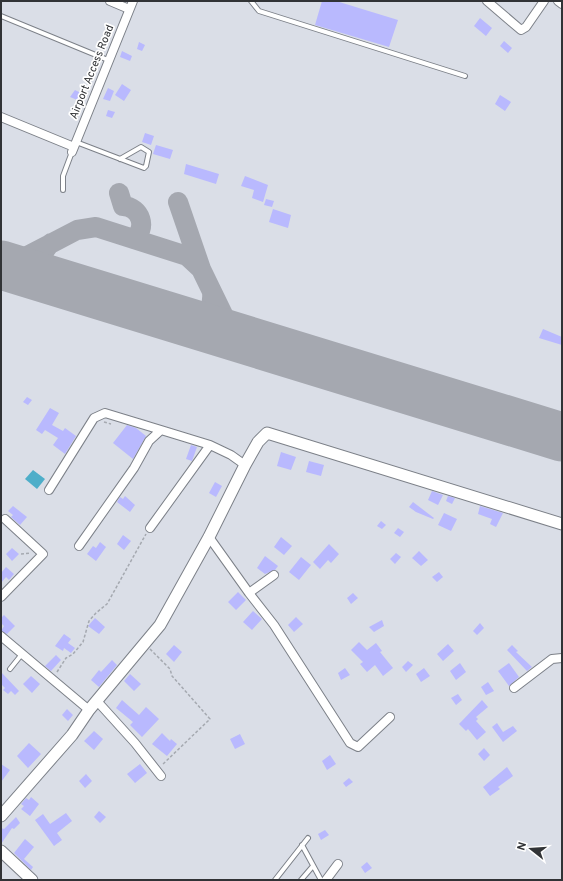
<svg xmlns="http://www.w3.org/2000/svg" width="563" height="881" viewBox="0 0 563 881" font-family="Overpass,sans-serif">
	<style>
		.water { fill: #4eaec9 }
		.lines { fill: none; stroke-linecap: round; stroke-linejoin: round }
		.taxiway { stroke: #a5a8b0; stroke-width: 20 }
		.runway { stroke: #a5a8b0; stroke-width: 49 }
		.building { fill: #b9b9fe }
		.lane-casing { stroke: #7c8088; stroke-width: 6 }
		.street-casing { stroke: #7c8088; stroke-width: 10 }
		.secondary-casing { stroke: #7c8088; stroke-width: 13 }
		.path { stroke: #a5a9b0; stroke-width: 1.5; stroke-dasharray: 3 2; stroke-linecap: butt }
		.lane { stroke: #fff; stroke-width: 4 }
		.street { stroke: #fff; stroke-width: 8 }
		.secondary { stroke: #fff; stroke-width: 11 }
		.labels { text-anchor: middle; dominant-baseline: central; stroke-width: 3.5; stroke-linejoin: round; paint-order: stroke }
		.street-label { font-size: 11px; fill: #313336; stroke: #fff }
	</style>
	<rect width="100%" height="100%" fill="#dadee7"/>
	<path class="water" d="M33 470 45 479 37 489 25 479Z"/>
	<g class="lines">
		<path class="taxiway" d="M119 193 123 206C141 207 148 229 133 239
			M178 202 201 269 234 337
			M51 243C33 261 43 274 61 284
			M6 267 77 230 96 227 187 256 201 269
			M170 317C178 319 187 322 195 322 210 322 213 302 212 292"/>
		<path class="runway" d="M1 265 562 437"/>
	</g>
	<path class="building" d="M322 1H336L398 20 389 47 315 25Z
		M480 18 492 28 486 36 474 26Z
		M504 41 512 48 508 53 500 46Z
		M139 42 145 45 142 51 137 49Z
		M122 51 132 56 130 61 120 57Z
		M122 84 131 90 124 101 115 95Z
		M108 88 114 91 110 101 103 99Z
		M75 90 85 95 82 102 70 97Z
		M500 95 511 102 505 111 495 104Z
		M108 110 115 112 112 118 106 116Z
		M145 133 154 136 151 145 142 142Z
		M156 145 173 150 170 159 153 154Z
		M186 164 219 174 216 184 184 174Z
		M245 176 268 185 263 202 252 198 254 190 241 186Z
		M266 199 274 201 272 207 264 205Z
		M273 209 291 215 288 228 269 222Z
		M543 329 562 337V345L539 338Z
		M27 397 32 400 28 405 23 402Z
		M50 408 59 413 52 425 63 431 65 428 76 436 65 454 53 445 58 438 45 430 42 434 36 430Z
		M127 425 136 428 146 436 133 459 113 443Z
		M191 445 197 447 192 461 186 459Z
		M281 452 296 457 291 470 277 466Z
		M309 461 324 465 321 476 306 472Z
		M215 482 222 486 216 497 209 493Z
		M432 491 443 495 438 505 428 500Z
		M125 496 135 505 130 512 117 502 120 497 123 499Z
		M448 496 455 498 452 504 446 501Z
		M413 502 434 518 433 519 416 512 409 507Z
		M13 506 27 517 20 525 11 517 13 515 8 511Z
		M480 506 503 513 496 527 490 524 492 519 478 514Z
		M444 513 457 519 451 531 438 525Z
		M381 521 386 525 382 529 377 526Z
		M398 528 404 532 400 537 394 533Z
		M123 535 131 541 124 550 117 544Z
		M281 537 292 546 284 555 274 547Z
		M100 542 106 547 96 561 87 554 93 546 96 548Z
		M329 544 339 554 331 563 328 560 320 569 313 562Z
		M12 548 19 554 12 561 6 554Z
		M419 551 428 560 421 566 412 558Z
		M396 553 401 557 395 564 390 559Z
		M265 556 278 566 275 570 265 574 257 568Z
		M301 557 311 565 299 580 289 572Z
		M6 567 14 574 9 580 6 577 1 583V573Z
		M439 572 443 577 437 582 432 577Z
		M238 592 246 600 236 610 228 602Z
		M353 593 358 598 351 604 347 598Z
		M253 611 262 619 252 630 243 622Z
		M4 615 15 626 7 634 1 631 4 626 1 623V618Z
		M296 617 303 624 294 632 288 625Z
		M95 618 105 627 99 634 88 626Z
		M382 620 384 626 374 632 369 627Z
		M480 623 484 628 477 635 473 631Z
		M64 634 71 639 68 643 75 648 71 653 64 648 63 651 55 646Z
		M359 642 367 650 376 643 382 651 380 652 393 668 383 676 375 665 367 672 360 664 363 662 351 650Z
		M448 644 454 651 443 661 437 654Z
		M174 645 182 652 174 662 166 654Z
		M512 645 518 651 516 652 532 667 527 671 507 650Z
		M56 655 61 660 51 671 45 666Z
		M112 660 117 665 99 687 91 680 99 670 101 672Z
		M408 661 413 665 406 672 402 667Z
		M460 663 466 672 456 680 450 671Z
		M509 663 519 677 509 686 498 671Z
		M345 668 350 675 341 680 338 673Z
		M424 668 430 676 421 682 416 674Z
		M1 672 19 691 15 695 11 691 8 694 3 690 5 688 1 684Z
		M130 674 141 684 134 691 124 681Z
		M31 676 40 684 32 693 23 684Z
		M488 682 494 691 486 695 481 687Z
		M458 694 462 700 456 705 451 698Z
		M122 700 139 715 146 707 159 719 142 737 130 725 133 722 116 708Z
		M482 700 488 707 476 717 478 719 476 721 486 732 477 740 468 729 466 731 459 724Z
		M67 709 73 715 68 721 62 715Z
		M497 723 503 732 513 726 517 731 503 742 492 727Z
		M94 731 103 739 94 750 84 741Z
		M162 733 170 741 171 739 177 744 167 756 152 744Z
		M240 734 245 744 235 749 230 739Z
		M29 743 41 754 28 768 17 756Z
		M484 748 490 755 484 761 478 754Z
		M330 755 336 764 327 770 322 761Z
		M1 764 10 770 1 782Z
		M140 764 147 773 135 783 127 774Z
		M507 767 513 776 498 787 500 789 490 796 483 787Z
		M86 774 92 781 85 788 79 781Z
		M349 778 353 782 346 787 343 783Z
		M31 797 39 804 30 816 21 809 24 806 21 804 26 798 29 800Z
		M99 811 106 817 100 823 94 817Z
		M66 813 72 821 57 833 62 840 54 846 35 820 43 814 50 824Z
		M16 817 20 823 14 829 12 828 1 844V828L4 829Z
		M325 830 329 835 321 840 318 834Z
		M25 839 34 847 24 859 33 867 31 870 14 853Z
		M367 862 372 868 365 873 361 867Z"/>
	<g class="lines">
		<defs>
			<path id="lane" d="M251 1 259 11 465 76
				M1 16 108 60
				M76 142 144 168 146 166 149 152 141 147 120 159
				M63 190V176L72 152
				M10 669 22 654
				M302 845 321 880
				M275 880 308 838
				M301 880 313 866"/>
			<path id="street" d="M110 1 129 9
				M487 1 521 30 526 27 544 1
				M558 1 562 4
				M1 117 74 147
				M72 152 133 1
				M49 490 94 418 105 413 161 430
				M150 528 210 445 231 455 245 465
				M209 537 249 593 274 575
				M79 546 134 468 149 441 161 430 210 445
				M249 593 274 625 350 743 358 747 390 717
				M1 597 43 554 5 519
				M1 636 89 710
				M514 688 552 659 562 658
				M97 701 135 743 161 776
				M326 880 338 864"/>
			<path id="secondary" d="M1 816 72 735 89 710 160 625 209 537 245 465 258 442 267 433 562 524
				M1 851 32 880"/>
		</defs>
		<use href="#lane" class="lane-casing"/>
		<use href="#street" class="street-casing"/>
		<use href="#secondary" class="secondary-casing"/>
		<path class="path" d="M104 422 111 424
			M21 554 31 553
			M150 649 170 669 172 676 210 719 162 765
			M57 672 66 658 73 654 83 642 89 621 96 613 107 604 146 534"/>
		<use href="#lane" class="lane"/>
		<use href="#street" class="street"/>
		<use href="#secondary" class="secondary"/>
	</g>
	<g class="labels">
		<g class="street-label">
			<text transform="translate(92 72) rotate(-68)">Airport Access Road</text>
		</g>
	</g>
	<rect width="563" height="881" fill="none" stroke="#313336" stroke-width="4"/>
	<g transform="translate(531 849) rotate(287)" stroke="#ffffff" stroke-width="3" paint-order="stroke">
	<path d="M0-3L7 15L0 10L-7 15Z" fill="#313336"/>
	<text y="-6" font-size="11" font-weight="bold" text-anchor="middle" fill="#313336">N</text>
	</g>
</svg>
